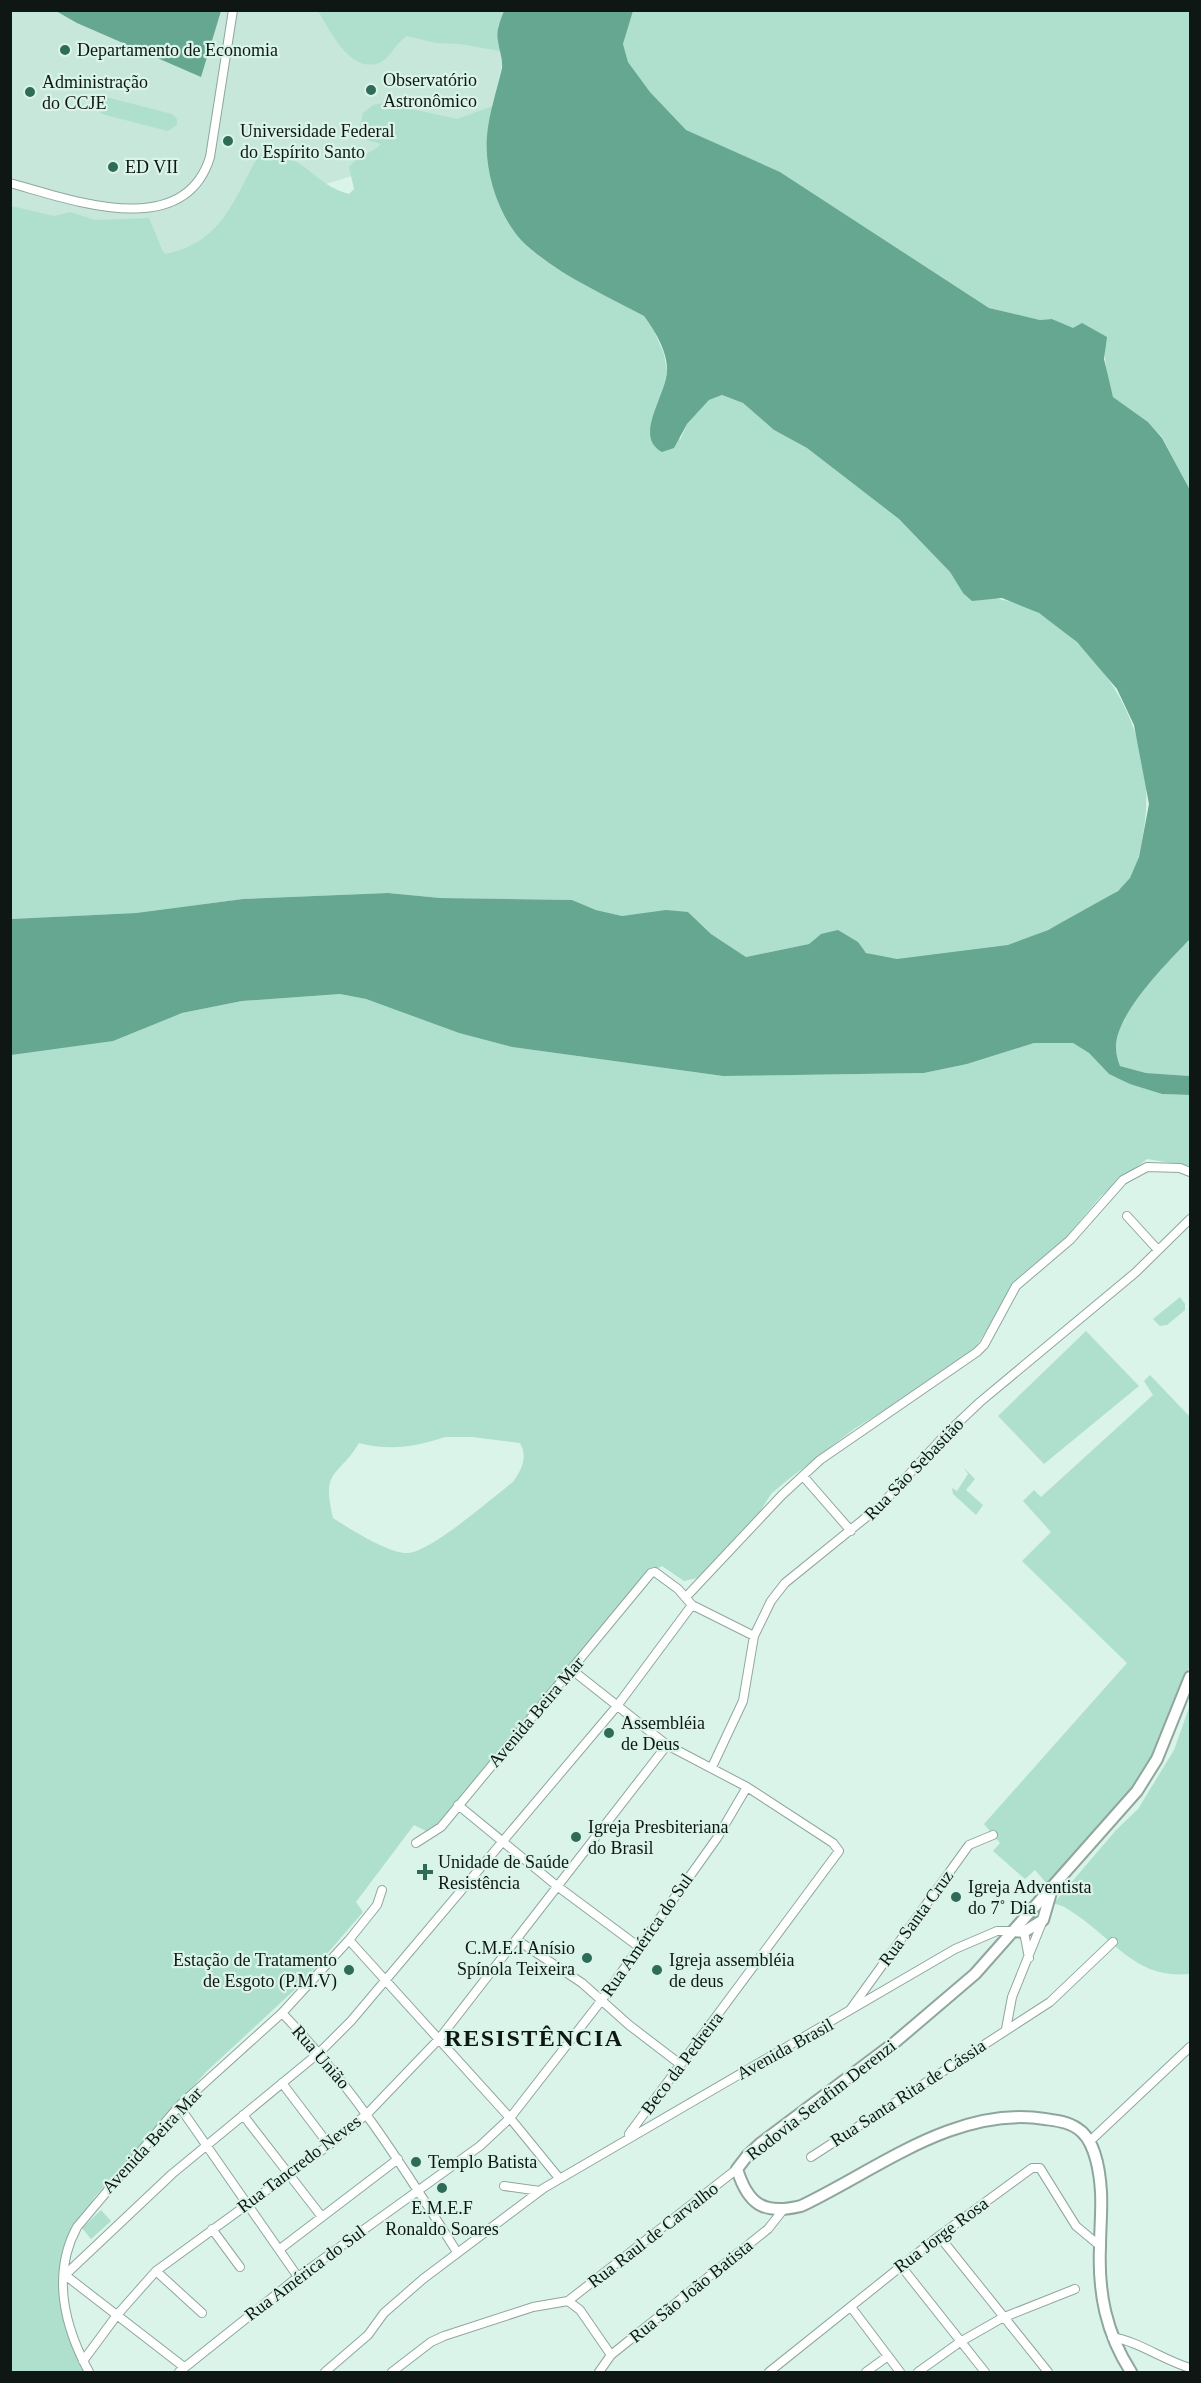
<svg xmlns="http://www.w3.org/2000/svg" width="1201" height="2383" viewBox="0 0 1201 2383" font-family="'Times New Roman',serif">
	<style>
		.built { fill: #c6e7da }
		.green { fill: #afdfcd; fill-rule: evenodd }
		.water { fill: #65a790 }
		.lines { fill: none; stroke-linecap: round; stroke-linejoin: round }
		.street-casing { stroke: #8fa69d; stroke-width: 10 }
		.secondary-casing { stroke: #8fa69d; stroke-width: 14 }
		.street { stroke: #fff; stroke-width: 8 }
		.secondary { stroke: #fff; stroke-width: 10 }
		.poi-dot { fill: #2e6c59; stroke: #dbf4ea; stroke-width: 2 }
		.labels { text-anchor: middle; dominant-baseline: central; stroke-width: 4.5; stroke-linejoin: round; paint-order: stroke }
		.poi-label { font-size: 18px; fill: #0e1714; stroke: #dbf4ea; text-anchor: start }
		.street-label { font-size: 18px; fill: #0e1714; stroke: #dbf4ea }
		.district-label { font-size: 24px; font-weight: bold; letter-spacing: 1.5px; fill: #0e1714; stroke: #dbf4ea }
	</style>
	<rect width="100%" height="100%" fill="#dbf4ea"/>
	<path class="built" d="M471 10 498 40 500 51 502 65 490 120 401 161 293 194 211 282 11 226V11Z"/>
	<path class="green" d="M318 11H504L498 26 500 51 460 44 436 43 407 36C396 42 391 57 381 62 351 76 330 30 318 11Z
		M633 11H1190V490L1162 437 1148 422 1113 397 1107 378 1104 347 1053 319 1040 320 989 308 780 172 686 131 650 92 628 62 623 44Z
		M106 97 172 114 177 119V125L168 131 102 114 97 109V102Z
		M384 103 457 119 493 106C483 154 489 208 525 244 553 272 609 297 644 316L654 331 664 354 667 371 663 392 680 440 687 424 709 400 722 395 743 403 774 430 807 448 899 519 950 572 963 593C989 598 1017 599 1040 614 1115 660 1159 748 1143 834 1141 849 1138 864 1131 877 1117 900 1036 937 1009 945 987 951 918 961 896 959 889 958 872 956 865 952 862 950 860 944 857 942 847 937 832 936 821 934L809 944 746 957 711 934 688 912 622 916 596 910 572 900 440 898 388 893 243 899 136 913 11 919V206L54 216 70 212 95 220 149 218 163 252 166 254C223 242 233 200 259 155 304 150 311 184 349 194L354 189 349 167C357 156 371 154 381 144L367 140 359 131 363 113 373 105Z
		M1190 939V1076L1146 1073 1120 1066C1118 1060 1115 1053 1116 1047 1117 1012 1167 962 1190 939Z
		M340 994 366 999 459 1033 512 1047 723 1076 924 1073 967 1064 1034 1043H1073L1089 1053 1109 1074 1162 1094 1190 1095V1166L1147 1159 1101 1196 1063 1241 1022 1274 977 1345 955 1367 854 1429 785 1482 771 1494 754 1521 697 1578 684 1581 662 1566 647 1574 625 1598 598 1637 430 1833 414 1825 356 1902 363 1912 302 1983 206 2072 94 2198C62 2253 52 2317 87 2372H11L10 1055 149 1024 182 1013 242 1001ZM445 1437H472L520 1443C528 1457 522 1469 513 1482 492 1498 433 1550 409 1553 391 1555 350 1529 333 1518 321 1468 338 1478 359 1443 389 1451 415 1447 445 1437Z
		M1180 1297 1185 1304V1310L1167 1325 1160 1326 1153 1319Z
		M1086 1331 1139 1386 1044 1464 998 1416Z
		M1150 1375 1190 1417V1665L1152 1759 1130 1794 1047 1884 1035 1870 1025 1879 993 1851 1000 1843 984 1824 1127 1663 1022 1561 1051 1532 1023 1501 1034 1490 1041 1497 1153 1395 1144 1381Z
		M963 1467 975 1479 966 1490 983 1505 976 1515 953 1494 952 1488 957 1491 968 1474Z
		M1190 1705V1974C1137 1979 1117 1943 1078 1916 1070 1911 1063 1904 1053 1904L1116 1830 1138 1809 1174 1750Z
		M101 2210 111 2221 91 2239 82 2228Z"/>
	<path class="water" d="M56 11H221L201 77 77 23Z
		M504 11H633L623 44 628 62 650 92 686 130 780 172 989 308 1040 320 1052 319 1073 328 1082 323 1107 337 1104 359 1113 397 1148 422 1162 438 1190 490V939C1168 962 1115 1014 1116 1048 1116 1054 1118 1061 1120 1066L1146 1073 1190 1076V1095L1162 1094 1130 1084 1109 1074 1089 1053 1073 1043H1034L967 1064 924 1073 723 1076 512 1047 459 1033 366 999 340 994 242 1001 182 1013 113 1041 11 1055V919L136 913 243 899 388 893 440 898 572 900 596 910 622 916 666 910 688 912 711 934 746 957 809 944 821 934 838 930 858 942 866 953 897 959 1008 945 1048 930 1118 891 1130 878 1139 857 1149 804 1134 725 1117 689 1077 642 1039 613 1002 598 972 601 963 593 950 572 899 519 807 448 774 430 743 403 722 395 709 400 687 424 674 448 662 452C633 437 666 396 667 371 668 352 655 331 644 316 605 295 559 275 526 245 499 220 484 172 487 136 489 113 497 90 502 68 503 59 499 50 498 41 496 30 500 21 504 11Z"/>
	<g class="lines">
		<defs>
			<path id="street" d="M10 183C69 199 184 243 210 157L233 10
				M1127 1216 1158 1250
				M803 1476 851 1531
				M686 1597 782 1495 820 1460 977 1352 984 1345 1016 1286 1070 1240 1123 1180 1147 1167 1180 1168 1190 1172
				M572 1670 667 1745 747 1787 833 1843 839 1851 629 2134
				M712 1767 743 1701 754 1636 771 1601 785 1583 880 1506 944 1436 980 1402 1135 1273 1190 1219
				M458 1805 557 1886 639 1947
				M416 1843 441 1827 651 1573 655 1572 678 1589 692 1605 754 1636
				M1024 1932 1029 1958
				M349 1940 510 2118 559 2178
				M517 1940 582 1983 629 2025 680 2064
				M850 2010 969 1845 993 1835
				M282 2013C352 2085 404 2168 457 2252
				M1006 2029 1012 1997 1043 1920
				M282 2083 329 2145
				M179 2106 298 2277
				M243 2115 322 2217
				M1089 2142 1190 2047
				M811 2157 1050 2002 1113 1942
				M504 2186 540 2191
				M212 2229 240 2267
				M939 2236 1048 2372
				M280 2249 398 2159
				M901 2266 985 2372
				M156 2271 202 2313
				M65 2275 172 2174 320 2052 351 2021 617 1706 692 1605
				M65 2275 184 2367
				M568 2301 737 2169
				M568 2301 580 2310 611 2355
				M851 2307 900 2372
				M1112 2337C1140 2342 1163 2360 1190 2368
				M83 2361 117 2315 156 2271 329 2145 368 2113 439 2039 667 1745
				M89 2372C65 2328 51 2275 77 2227L179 2106 282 2013 349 1940 377 1905 382 1890
				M179 2372 298 2277 480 2146 510 2118 601 2001 717 1838 747 1787
				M325 2372 368 2335 384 2313 423 2279 544 2188 955 1949 997 1931H1013
				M392 2372 431 2342 444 2336 533 2307 568 2301
				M599 2372 611 2355 768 2229 783 2210
				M769 2372 939 2236 1032 2168H1040L1076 2226 1100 2246
				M866 2372 888 2356
				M918 2372 960 2342 1002 2318 1075 2289"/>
			<path id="secondary" d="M1013 1931 1024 1932 1043 1920 1052 1889
				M1131 2372C1106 2333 1098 2293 1100 2247 1100 2229 1102 2210 1101 2192 1100 2175 1096 2145 1082 2132 1071 2122 1059 2121 1045 2119 956 2105 877 2170 801 2206 764 2215 748 2205 737 2169L747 2156 761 2143 894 2043 975 1974 1137 1791 1157 1759 1190 1677"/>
		</defs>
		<use href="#street" class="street-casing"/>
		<use href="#secondary" class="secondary-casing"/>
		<use href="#street" class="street"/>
		<use href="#secondary" class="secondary"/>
	</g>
	<g class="poi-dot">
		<circle cx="65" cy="50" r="6"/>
		<circle cx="371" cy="90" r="6"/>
		<circle cx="30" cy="92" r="6"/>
		<circle cx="228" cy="141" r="6"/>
		<circle cx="113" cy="167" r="6"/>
		<circle cx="609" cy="1733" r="6"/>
		<circle cx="576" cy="1837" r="6"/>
		<path d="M422 1863h6v6h6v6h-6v6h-6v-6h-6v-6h6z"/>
		<circle cx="956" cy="1897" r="6"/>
		<circle cx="587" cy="1958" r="6"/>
		<circle cx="349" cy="1970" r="6"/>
		<circle cx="657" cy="1970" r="6"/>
		<circle cx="416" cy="2162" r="6"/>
		<circle cx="442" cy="2188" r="6"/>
	</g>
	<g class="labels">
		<g class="poi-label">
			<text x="77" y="50">Departamento de Economia</text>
			<text x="383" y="80">Observatório<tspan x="383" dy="21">Astronômico</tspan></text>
			<text x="42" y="82">Administração<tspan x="42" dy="21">do CCJE</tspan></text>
			<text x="240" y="131">Universidade Federal<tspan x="240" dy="21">do Espírito Santo</tspan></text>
			<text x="125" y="167">ED VII</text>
			<text x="621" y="1723">Assembléia<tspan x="621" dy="21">de Deus</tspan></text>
			<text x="588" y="1827">Igreja Presbiteriana<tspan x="588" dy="21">do Brasil</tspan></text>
			<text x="438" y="1862">Unidade de Saúde<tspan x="438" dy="21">Resistência</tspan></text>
			<text x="968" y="1887">Igreja Adventista<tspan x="968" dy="21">do 7˚ Dia</tspan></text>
			<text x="575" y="1948" text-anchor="end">C.M.E.I Anísio<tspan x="575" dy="21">Spínola Teixeira</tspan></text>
			<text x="337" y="1960" text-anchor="end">Estação de Tratamento<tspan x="337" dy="21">de Esgoto (P.M.V)</tspan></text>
			<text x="669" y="1960">Igreja assembléia<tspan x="669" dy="21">de deus</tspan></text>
			<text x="428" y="2162">Templo Batista</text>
			<text x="442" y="2208" text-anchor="middle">E.M.E.F<tspan x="442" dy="21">Ronaldo Soares</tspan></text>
		</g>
		<g class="street-label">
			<text transform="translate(914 1469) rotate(-46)">Rua São Sebastião</text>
			<text transform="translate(536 1712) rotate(-50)">Avenida Beira Mar</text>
			<text transform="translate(916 1918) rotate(-54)">Rua Santa Cruz</text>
			<text transform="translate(647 1935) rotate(-55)">Rua América do Sul</text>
			<text transform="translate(785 2049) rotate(-29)">Avenida Brasil</text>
			<text transform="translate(321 2057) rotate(49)">Rua União</text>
			<text transform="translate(682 2063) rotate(-53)">Beco da Pedreira</text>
			<text transform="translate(908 2093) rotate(-33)">Rua Santa Rita de Cássia</text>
			<text transform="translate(821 2100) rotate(-38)">Rodovia Serafim Derenzi</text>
			<text transform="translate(152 2140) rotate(-47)">Avenida Beira Mar</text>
			<text transform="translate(299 2164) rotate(-37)">Rua Tancredo Neves</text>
			<text transform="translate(653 2235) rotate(-38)">Rua Raul de Carvalho</text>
			<text transform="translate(941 2235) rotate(-37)">Rua Jorge Rosa</text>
			<text transform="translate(305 2273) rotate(-37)">Rua América do Sul</text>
			<text transform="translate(691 2291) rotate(-39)">Rua São João Batista</text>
		</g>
		<g class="district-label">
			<text x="534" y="2038">RESISTÊNCIA</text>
		</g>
	</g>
	<rect width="1201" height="2383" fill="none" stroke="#0e1714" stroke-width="24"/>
</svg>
